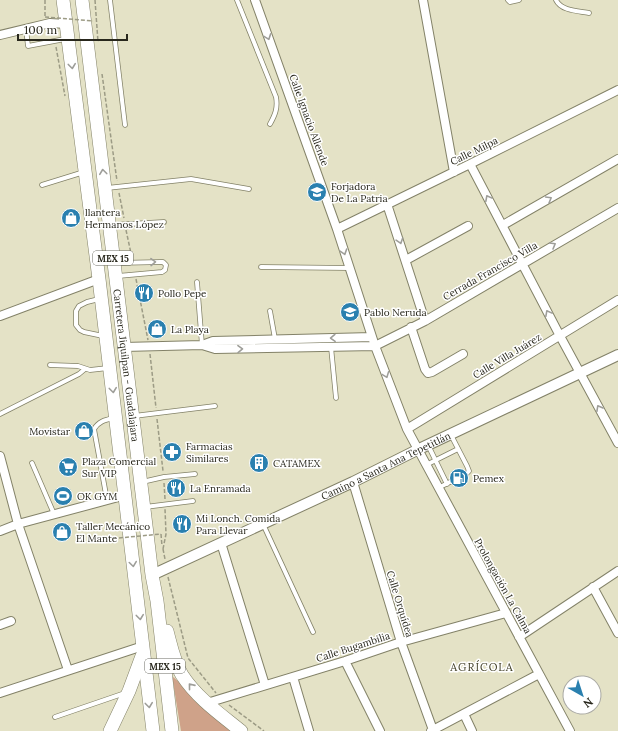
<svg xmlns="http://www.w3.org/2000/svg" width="618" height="731" viewBox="0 0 618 731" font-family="Lora,serif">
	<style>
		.grass { fill: #cfa289 }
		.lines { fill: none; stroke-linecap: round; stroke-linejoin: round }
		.service-casing { stroke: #838268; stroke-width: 5.5 }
		.minor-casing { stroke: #838268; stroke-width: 10 }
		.tertiary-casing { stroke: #838268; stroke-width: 12 }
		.trunk-casing { stroke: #838268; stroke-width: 14 }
		.path { stroke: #9c9b85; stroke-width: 1.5; stroke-dasharray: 4 2; stroke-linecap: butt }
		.service { stroke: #fff; stroke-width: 4 }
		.minor { stroke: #fff; stroke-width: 8 }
		.tertiary { stroke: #fff; stroke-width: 10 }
		.trunk { stroke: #fff; stroke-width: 13 }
		.path-bridge { stroke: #9c9b85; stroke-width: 1.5; stroke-dasharray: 4 2; stroke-linecap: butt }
		.oneway { stroke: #9e9e99 }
		.labels { text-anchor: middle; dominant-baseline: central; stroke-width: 3; stroke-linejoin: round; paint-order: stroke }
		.shield { fill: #fff; stroke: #686860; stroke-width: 1 }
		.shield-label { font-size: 9px; font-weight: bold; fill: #28271c }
		.street-label { font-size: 10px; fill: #28271c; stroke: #fff }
		.poi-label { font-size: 10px; fill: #28271c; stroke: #fff; text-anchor: start }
		.neighbourhood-label { font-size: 11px; letter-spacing: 1px; fill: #46442c; stroke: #fff }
	</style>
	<rect width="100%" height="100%" fill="#e4e2c6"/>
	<path class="grass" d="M172 676 235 731H181Z"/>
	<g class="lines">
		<defs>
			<path id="service" d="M110 0 125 125
				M237 0 276 97C278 108 275 115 270 124
				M508 0 510 2 519 0
				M556 0C561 11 579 11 589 13
				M26 29 28 46 65 39
				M42 185 84 172
				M107 188 191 179 249 189
				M112 225 164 222
				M116 263 161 262H163L166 265 165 270 162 272 118 276
				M261 267 349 268
				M197 282 202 345
				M99 299 87 302 79 306 76 311V325L80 330 84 332 103 336
				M270 311 275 339
				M331 347 336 398
				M50 365 78 366 90 370 108 368
				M0 414 79 374 85 369
				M134 416 215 406
				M451 435 467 466 469 471 466 474
				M428 445 447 484
				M32 463 54 514
				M426 465 458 449
				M142 482 164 477 195 474
				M438 488 452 481
				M107 500 94 429C99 421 105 420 114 418
				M145 507 193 501
				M263 524 313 632
				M55 717 125 693"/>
			<path id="minor" d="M255 0 337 229 375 346 407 429 570 731
				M423 0 454 172
				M0 35 50 23 66 24
				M470 164 560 336 618 443
				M387 204 425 321
				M503 225 618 159
				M337 229 470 164 618 90
				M406 260 468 226
				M0 316 99 279
				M411 327 425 369 428 373 432 372 463 354
				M202 345 215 349 375 346 425 321 618 208
				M124 347 202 345 213 341 372 337
				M407 429 618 300
				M0 456 18 524 68 670
				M353 482 401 642 433 730
				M0 531 18 524 126 495
				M221 543 265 685
				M593 587 618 633
				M0 625 11 621
				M519 637 618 571
				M345 661 380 731
				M293 677 309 731
				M0 693 143 646
				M207 703 345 661 401 642 506 613
				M464 714 472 731
				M431 731 539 674"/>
			<g id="tertiary">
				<path id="s1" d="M152 575 353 482 417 450 618 355"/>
			</g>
			<g id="trunk">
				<path d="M63 0 99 279 153 731"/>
				<path id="s2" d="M82 0 152 575 157 601 172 731"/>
				<path d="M167 631C171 646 174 662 182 675 197 698 220 714 241 731"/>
				<path d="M110 731 129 691 142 656"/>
			</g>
		</defs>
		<use href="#service" class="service-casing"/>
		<use href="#minor" class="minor-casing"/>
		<use href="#tertiary" class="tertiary-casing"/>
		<use href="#trunk" class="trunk-casing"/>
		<path class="path" d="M45 0V17
			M95 0 98 42
			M56 47 65 96
			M102 74 117 181
			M119 193 124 218
			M126 230 132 258
			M136 279 148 340
			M150 354 156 408
			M157 419 163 471
			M164 483 165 499
			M161 534 162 546
			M163 549 166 534 165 509
			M163 549 165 559
			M168 577 188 658 216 693
			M229 705 264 731"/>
		<use href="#service" class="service"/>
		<use href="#minor" class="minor"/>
		<use href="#tertiary" class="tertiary"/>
		<use href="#trunk" class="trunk"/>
		<path class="path-bridge" d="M45 17 93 21
			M119 538 161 534"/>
	</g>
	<defs><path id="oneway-chevron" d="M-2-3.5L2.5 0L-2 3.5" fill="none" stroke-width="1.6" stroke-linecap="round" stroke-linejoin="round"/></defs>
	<g class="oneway">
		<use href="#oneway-chevron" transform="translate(268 37) rotate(70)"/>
		<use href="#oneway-chevron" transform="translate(72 66) rotate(83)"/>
		<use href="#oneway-chevron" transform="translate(103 172) rotate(-97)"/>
		<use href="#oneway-chevron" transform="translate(488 198) rotate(-118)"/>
		<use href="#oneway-chevron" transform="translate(549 199) rotate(-30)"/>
		<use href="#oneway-chevron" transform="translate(400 241) rotate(72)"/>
		<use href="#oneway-chevron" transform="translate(553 245) rotate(-30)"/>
		<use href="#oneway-chevron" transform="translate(344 252) rotate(72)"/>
		<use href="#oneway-chevron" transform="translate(153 262) rotate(-1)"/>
		<use href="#oneway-chevron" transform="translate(548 313) rotate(-118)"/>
		<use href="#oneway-chevron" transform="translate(333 338) rotate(178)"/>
		<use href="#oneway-chevron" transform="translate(240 349) rotate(-1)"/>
		<use href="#oneway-chevron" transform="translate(386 375) rotate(69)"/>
		<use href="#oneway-chevron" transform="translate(113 390) rotate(83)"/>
		<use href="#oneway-chevron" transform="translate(599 408) rotate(-119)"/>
		<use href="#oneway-chevron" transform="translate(133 564) rotate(82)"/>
		<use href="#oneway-chevron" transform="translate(140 617) rotate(83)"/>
		<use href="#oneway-chevron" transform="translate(191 686) rotate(-129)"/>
		<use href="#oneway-chevron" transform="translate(149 705) rotate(83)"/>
	</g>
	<defs>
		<symbol id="school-disc" viewBox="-11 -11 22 22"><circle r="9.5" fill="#2a80af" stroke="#fff"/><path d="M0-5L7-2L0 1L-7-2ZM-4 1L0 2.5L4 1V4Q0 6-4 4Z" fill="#fff"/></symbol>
		<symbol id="shop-disc" viewBox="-11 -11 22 22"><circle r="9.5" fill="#2a80af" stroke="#fff"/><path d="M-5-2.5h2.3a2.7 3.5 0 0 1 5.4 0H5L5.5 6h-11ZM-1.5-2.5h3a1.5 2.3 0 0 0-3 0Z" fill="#fff"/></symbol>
		<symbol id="restaurant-disc" viewBox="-11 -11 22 22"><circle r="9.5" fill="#2a80af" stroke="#fff"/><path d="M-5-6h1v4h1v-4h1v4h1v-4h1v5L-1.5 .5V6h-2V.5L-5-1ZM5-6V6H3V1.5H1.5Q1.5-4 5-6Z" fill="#fff"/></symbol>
		<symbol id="pharmacy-disc" viewBox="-11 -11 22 22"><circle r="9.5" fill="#2a80af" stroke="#fff"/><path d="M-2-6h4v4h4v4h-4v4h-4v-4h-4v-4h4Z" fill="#fff"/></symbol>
		<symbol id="building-disc" viewBox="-11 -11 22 22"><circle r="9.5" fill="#2a80af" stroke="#fff"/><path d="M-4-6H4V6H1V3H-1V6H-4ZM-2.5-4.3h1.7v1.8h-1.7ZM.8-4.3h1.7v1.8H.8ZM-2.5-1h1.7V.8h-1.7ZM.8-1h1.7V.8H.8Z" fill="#fff"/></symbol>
		<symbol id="supermarket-disc" viewBox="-11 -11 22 22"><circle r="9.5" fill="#2a80af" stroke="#fff"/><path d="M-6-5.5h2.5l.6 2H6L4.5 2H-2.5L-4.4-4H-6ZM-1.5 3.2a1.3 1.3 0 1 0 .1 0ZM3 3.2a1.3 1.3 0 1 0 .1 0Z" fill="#fff"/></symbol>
		<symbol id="fuel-disc" viewBox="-11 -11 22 22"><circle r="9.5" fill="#2a80af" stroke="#fff"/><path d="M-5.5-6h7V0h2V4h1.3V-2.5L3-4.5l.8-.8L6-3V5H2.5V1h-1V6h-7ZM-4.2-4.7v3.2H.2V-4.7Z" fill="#fff"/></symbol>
		<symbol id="stadium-disc" viewBox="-11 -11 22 22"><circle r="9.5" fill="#2a80af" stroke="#fff"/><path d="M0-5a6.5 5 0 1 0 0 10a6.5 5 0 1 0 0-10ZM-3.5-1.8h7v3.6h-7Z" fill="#fff"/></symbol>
	</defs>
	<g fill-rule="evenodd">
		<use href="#school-disc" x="306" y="181" width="22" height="22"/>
		<use href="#shop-disc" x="60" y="207" width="22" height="22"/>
		<use href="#restaurant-disc" x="133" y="282" width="22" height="22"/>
		<use href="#school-disc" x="339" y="301" width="22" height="22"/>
		<use href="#shop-disc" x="146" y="318" width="22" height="22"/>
		<use href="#shop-disc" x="73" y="420" width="22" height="22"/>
		<use href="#pharmacy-disc" x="161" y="441" width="22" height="22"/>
		<use href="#building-disc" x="248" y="452" width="22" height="22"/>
		<use href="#supermarket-disc" x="57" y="456" width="22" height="22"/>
		<use href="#fuel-disc" x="448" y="467" width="22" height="22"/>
		<use href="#restaurant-disc" x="165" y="477" width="22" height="22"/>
		<use href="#stadium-disc" x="52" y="485" width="22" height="22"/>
		<use href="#restaurant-disc" x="171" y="513" width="22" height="22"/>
		<use href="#shop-disc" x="51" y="521" width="22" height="22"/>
	</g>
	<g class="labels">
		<g class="shield">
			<rect x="93" y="251" width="40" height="14" rx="3"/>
			<rect x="145" y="659" width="40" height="14" rx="3"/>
		</g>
		<g class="shield-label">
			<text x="113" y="258">MEX 15</text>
			<text x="165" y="666">MEX 15</text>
		</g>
		<g class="street-label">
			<text transform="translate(309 120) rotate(70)">Calle Ignacio Allende</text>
			<text transform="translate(474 151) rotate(-26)">Calle Milpa</text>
			<text transform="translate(490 271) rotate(-30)">Cerrada Francisco Villa</text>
			<text transform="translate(507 356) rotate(-31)">Calle Villa Juárez</text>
			<text stroke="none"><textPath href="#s2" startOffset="368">Carretera Jiquilpan - Guadalajara</textPath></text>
			<text stroke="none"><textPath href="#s1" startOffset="258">Camino a Santa Ana Tepetitlán</textPath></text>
			<text transform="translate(503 586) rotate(61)">Prolongación La Calma</text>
			<text transform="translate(400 604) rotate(73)">Calle Orquídea</text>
			<text transform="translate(353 647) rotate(-18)">Calle Bugambilia</text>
		</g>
		<g class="poi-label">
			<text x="331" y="186">Forjadora<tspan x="331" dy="12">De La Patria</tspan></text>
			<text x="85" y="212">llantera<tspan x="85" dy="12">Hermanos López</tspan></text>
			<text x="158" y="293">Pollo Pepe</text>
			<text x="364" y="312">Pablo Neruda</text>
			<text x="171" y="329">La Playa</text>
			<text x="70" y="431" text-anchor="end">Movistar</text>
			<text x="186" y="446">Farmacias<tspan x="186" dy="12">Similares</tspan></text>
			<text x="82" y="461">Plaza Comercial<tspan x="82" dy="12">Sur VIP</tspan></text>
			<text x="273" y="463">CATAMEX</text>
			<text x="473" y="478">Pemex</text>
			<text x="190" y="488">La Enramada</text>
			<text x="77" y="496">OK GYM</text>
			<text x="196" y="518">Mi Lonch. Comida<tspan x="196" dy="12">Para Llevar</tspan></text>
			<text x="76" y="526">Taller Mecánico<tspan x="76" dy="12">El Mante</tspan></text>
		</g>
		<g class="neighbourhood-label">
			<text x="482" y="667">AGRÍCOLA</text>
		</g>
	</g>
	<g transform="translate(582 695) rotate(141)"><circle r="19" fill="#ffffff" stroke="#a9a9a4"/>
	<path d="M0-3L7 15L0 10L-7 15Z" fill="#2a80af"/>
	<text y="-6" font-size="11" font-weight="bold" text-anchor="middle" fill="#28271c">N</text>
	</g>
	<path d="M18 34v6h109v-6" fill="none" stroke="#28271c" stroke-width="2"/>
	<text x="24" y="34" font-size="12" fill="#28271c" stroke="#ffffff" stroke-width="3" paint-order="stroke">100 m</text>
</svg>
